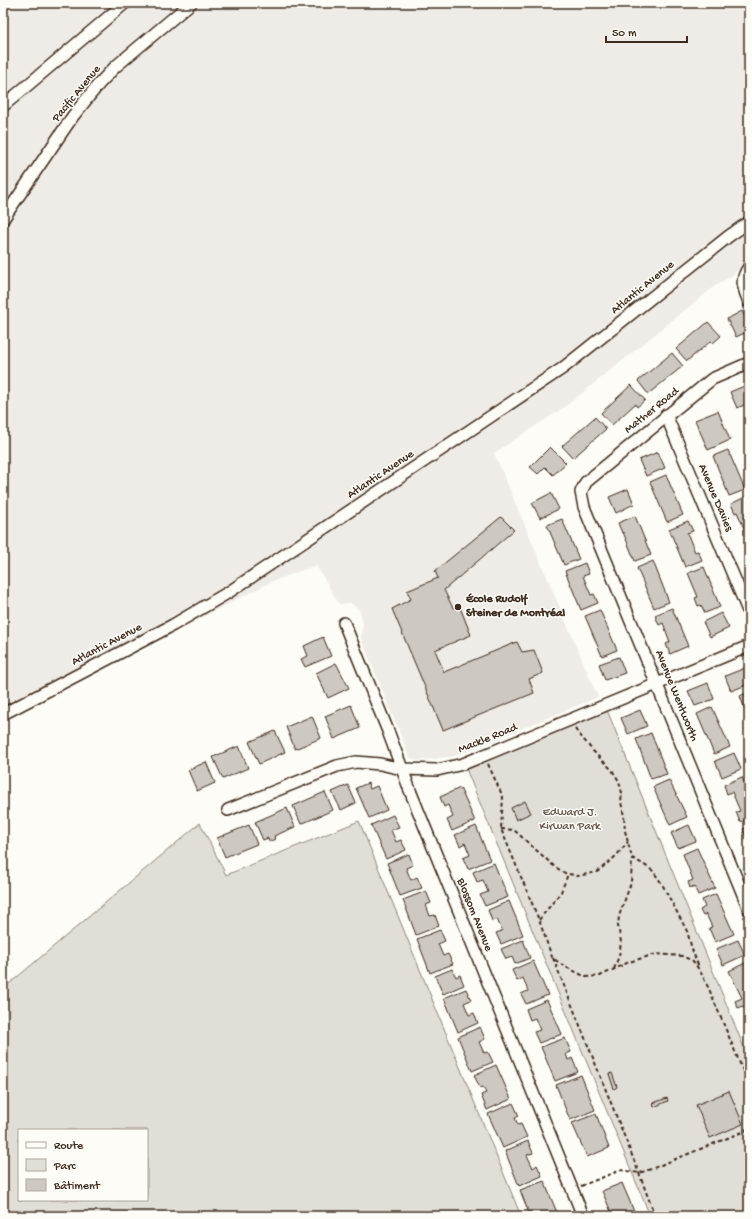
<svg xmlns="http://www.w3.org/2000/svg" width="752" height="1219" viewBox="0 0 752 1219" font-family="'Gochi Hand',sans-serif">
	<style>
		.built { fill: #efece7 }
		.green { fill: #e1ded7; stroke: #8e847a; fill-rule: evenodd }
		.building { fill: #cdc8c2; stroke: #3b2a1e }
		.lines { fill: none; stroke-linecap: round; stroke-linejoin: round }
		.minor-casing { stroke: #3b2a1e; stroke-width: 14 }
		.path { stroke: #3b2a1e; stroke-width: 2; stroke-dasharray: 4 3; stroke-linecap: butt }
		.minor { stroke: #fdfcf7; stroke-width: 11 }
		.poi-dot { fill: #3b2a1e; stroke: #fdfcf7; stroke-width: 1.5 }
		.labels { text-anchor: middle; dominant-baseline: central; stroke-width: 3; stroke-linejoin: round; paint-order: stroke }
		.street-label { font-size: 12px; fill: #3b2a1e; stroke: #fdfcf7 }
		.poi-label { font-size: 12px; font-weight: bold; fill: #3b2a1e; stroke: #fdfcf7; text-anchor: start }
		.park-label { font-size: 12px; fill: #64574c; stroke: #fdfcf7 }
	</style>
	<rect width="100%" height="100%" fill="#fdfcf7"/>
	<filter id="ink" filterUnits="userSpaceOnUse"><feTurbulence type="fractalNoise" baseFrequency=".025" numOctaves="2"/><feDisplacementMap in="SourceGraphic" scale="8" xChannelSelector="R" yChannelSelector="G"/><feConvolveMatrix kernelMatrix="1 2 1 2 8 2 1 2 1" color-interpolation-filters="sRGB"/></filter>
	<g filter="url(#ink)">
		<path class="built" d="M3 3H749V261L746 262 734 274 715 286 566 406 494 453 598 697 455 756 417 761 411 758 408 753 361 638 363 623 360 611 351 603 339 604 316 565 271 582 3 720Z"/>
		<path class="green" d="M607 710 749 1060V1216H650L466 769Z
			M359 821 521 1216H3V989L200 823 226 875ZM19 1130H147V1200H19Z"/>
		<path class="building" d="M742 311 749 325V331L736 337 727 319Z
			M708 322 721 336 713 343 711 341 687 361 676 349Z
			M672 353 683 366 648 394 638 381Z
			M749 384V403L737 408 730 392Z
			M631 385 645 400 637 407 635 404 612 425 601 413Z
			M718 411 730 440 708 450 695 420Z
			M595 417 606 429 573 458 562 446Z
			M550 447 566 463 553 475 545 467 538 474 530 467Z
			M728 450 745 490 729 496 713 456Z
			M658 452 665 468 646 476 639 460Z
			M666 475 683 515 667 522 650 482Z
			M628 489 634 504 616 513 609 497Z
			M551 493 559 509 540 518 532 503Z
			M747 496 749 500V539L737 512 735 513 731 504Z
			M635 516 651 555 635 561 623 532 622 533 618 523Z
			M501 517 514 530 444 590 453 608 459 605 471 635 435 650 444 672 517 642 522 652 534 650 543 673 529 679 534 693 443 730 392 609 411 599 407 591 438 578 435 571Z
			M562 519 579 559 564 565 547 525Z
			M688 521 693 531 687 533 695 552 698 551 702 560 685 567 669 529Z
			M653 561 669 602 654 608 637 568Z
			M585 563 589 574 583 576 591 595 594 594 598 603 581 610 565 571Z
			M704 567 720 607 705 613 701 605 698 606 695 598 698 597 688 573Z
			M672 608 688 646 670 654 666 644 670 642 663 623 659 625 655 615Z
			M600 610 617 650 602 656 585 616Z
			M721 613 729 628 710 637 703 622Z
			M323 637 331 656 305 667 301 659 308 656 304 646Z
			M619 657 625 673 605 680 599 664Z
			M336 663 349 688 328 698 316 673Z
			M745 668 749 679V684L731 691 725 676Z
			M708 683 714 699 695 706 688 691Z
			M749 692V720L740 696Z
			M351 705 360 728 334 739 325 716Z
			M712 707 730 747 714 754 697 714Z
			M640 710 647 726 628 734 621 718Z
			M312 716 321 738 295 749 286 727Z
			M275 731 285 752 259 764 249 742Z
			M651 733 667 774 651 779 636 739Z
			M239 746 248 768 223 779 213 757Z
			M734 753 741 769 722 777 715 761Z
			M206 762 215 783 197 791 188 770Z
			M742 777 749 795V819L740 822 736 812 740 811 732 792 727 794 724 785Z
			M669 780 687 817 670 825 653 787Z
			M368 783 370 789 377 786 387 810 369 818 356 788Z
			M348 785 356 803 341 810 332 792Z
			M460 788 475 821 452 831 447 820 453 817 448 805 444 807 440 797Z
			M325 792 333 810 301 824 293 806Z
			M525 801 531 813 516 820 511 808Z
			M287 808 295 827 274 836 275 839 269 842 268 838 263 840 255 822Z
			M393 815 399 827 391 830 396 842 401 840 406 850 386 859 371 825Z
			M249 825 257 844 225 857 217 838Z
			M689 825 696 841 678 848 671 833Z
			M476 826 490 860 468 869 463 858 470 855 465 843 460 846 455 835Z
			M749 827V845L743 829Z
			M697 848 715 888 698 895 694 886 690 888 688 882 693 880 683 854Z
			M409 854 413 865 406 868 411 880 417 877 422 888 400 896 387 863Z
			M494 863 508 897 485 906 480 895 488 892 483 880 477 882 473 872Z
			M426 891 431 903 426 905 430 916 435 915 439 926 416 935 403 900Z
			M716 894 734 934 715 942 709 928 712 927 706 914 703 916 700 910 705 907 702 900Z
			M509 901 523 935 501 944 496 933 502 931 497 919 492 921 488 910Z
			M440 930 445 941 438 944 443 956 448 954 453 964 430 973 417 939Z
			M523 940 530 958 515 964 512 957 506 959 501 949Z
			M738 940 745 955 723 965 716 949Z
			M533 961 548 995 526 1004 521 994 528 991 523 978 517 981 512 970Z
			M747 962 749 966V974L747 975 749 979V1008L745 1010 743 1006 738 1008 735 1001 742 998 729 971Z
			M452 969 456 977 460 975 464 985 443 994 435 976Z
			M466 989 471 1000 464 1003 469 1015 474 1013 478 1023 458 1032 444 998Z
			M547 1000 562 1034 539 1043 534 1032 540 1030 535 1018 530 1020 526 1009Z
			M480 1027 485 1039 479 1042 484 1053 488 1052 493 1062 472 1071 458 1037Z
			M565 1038 571 1052 566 1054 568 1060 572 1058 578 1072 555 1081 541 1047Z
			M496 1065 511 1099 487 1110 481 1095 486 1093 483 1087 480 1088 474 1075Z
			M612 1073 617 1087 614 1089 609 1074Z
			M581 1075 595 1110 570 1120 556 1085Z
			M729 1091 743 1124 710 1138 696 1105Z
			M667 1098 668 1101 654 1107 653 1103Z
			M513 1103 519 1116 515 1118 518 1125 521 1124 527 1137 503 1148 488 1114Z
			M596 1114 609 1148 587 1157 572 1123Z
			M528 1141 533 1153 527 1155 533 1168 537 1165 542 1176 519 1186 505 1151Z
			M544 1181 558 1215 554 1216H530L520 1190Z
			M622 1183 636 1216H610V1215L612 1214 602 1191Z"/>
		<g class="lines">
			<defs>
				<path id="minor" d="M3 106 125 3
					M3 219 73 116 98 85 115 67 191 3
					M749 267C739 280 744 289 749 302
					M749 363 712 379 586 482 581 492 584 507 749 909
					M666 415 749 613
					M344 623 388 731 411 793 583 1216
					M3 714 173 625 229 592 563 368 729 236 749 222
					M228 810 337 766 356 762 380 764 402 769 437 770 463 764 749 646"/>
			</defs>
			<use href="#minor" class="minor-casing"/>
			<path class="path" d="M575 729 593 751 612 770 619 781 622 793 621 802 624 816 625 831 632 858 643 864 653 871 662 884 687 931 692 949 699 968
				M488 764 503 797 501 829 539 920 552 957 562 965 586 977 600 976 629 962 656 954 682 956 693 961 700 971 709 989 749 1085
				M501 829 514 830 555 867 565 873 578 876 597 872 616 856 628 842
				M539 920 561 892 568 874
				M553 958 639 1173 655 1216
				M614 969 619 956 621 942 618 926 619 916 631 883 632 858
				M581 1186 621 1170 639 1173 651 1169 745 1131 749 1125"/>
			<use href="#minor" class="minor"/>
		</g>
	</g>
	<circle class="poi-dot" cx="458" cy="607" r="4"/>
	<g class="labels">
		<g class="street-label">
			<text transform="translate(77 94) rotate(-51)">Pacific Avenue</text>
			<text transform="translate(643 288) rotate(-39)">Atlantic Avenue</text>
			<text transform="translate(652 411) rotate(-39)">Mather Road</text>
			<text transform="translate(381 475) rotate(-34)">Atlantic Avenue</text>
			<text transform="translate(715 498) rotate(67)">Avenue Davies</text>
			<text transform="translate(107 645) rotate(-28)">Atlantic Avenue</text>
			<text transform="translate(676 696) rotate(68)">Avenue Wentworth</text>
			<text transform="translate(488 739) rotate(-22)">Mackle Road</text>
			<text transform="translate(474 915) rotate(68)">Blossom Avenue</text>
		</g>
		<g class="poi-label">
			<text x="466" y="600">École Rudolf<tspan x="466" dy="14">Steiner de Montréal</tspan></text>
		</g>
		<g class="park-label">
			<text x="570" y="813">Edward J.<tspan x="570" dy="14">Kirwan Park</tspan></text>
		</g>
	</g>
	<rect width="752" height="1219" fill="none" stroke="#fdfcf7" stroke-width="16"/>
	<rect x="8" y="8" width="736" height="1203" fill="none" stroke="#3b2a1e" stroke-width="1.5" filter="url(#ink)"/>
	<rect x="18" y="1129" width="130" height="72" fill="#fdfcf7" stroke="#afa8a0"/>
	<rect x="26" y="1142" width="20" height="6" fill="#fdfcf7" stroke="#afa8a0"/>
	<text x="54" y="1149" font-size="12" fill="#3b2a1e">Route</text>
	<rect x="26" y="1159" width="20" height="12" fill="#e1ded7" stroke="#afa8a0"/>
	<text x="54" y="1169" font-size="12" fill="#3b2a1e">Parc</text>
	<rect x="26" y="1179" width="20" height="12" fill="#cdc8c2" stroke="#afa8a0"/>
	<text x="54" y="1189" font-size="12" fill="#3b2a1e">Bâtiment</text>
	<path d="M606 36v6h81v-6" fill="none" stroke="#3b2a1e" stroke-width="2"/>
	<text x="612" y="36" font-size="12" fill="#3b2a1e" stroke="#fdfcf7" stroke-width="3" paint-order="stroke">50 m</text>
</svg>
